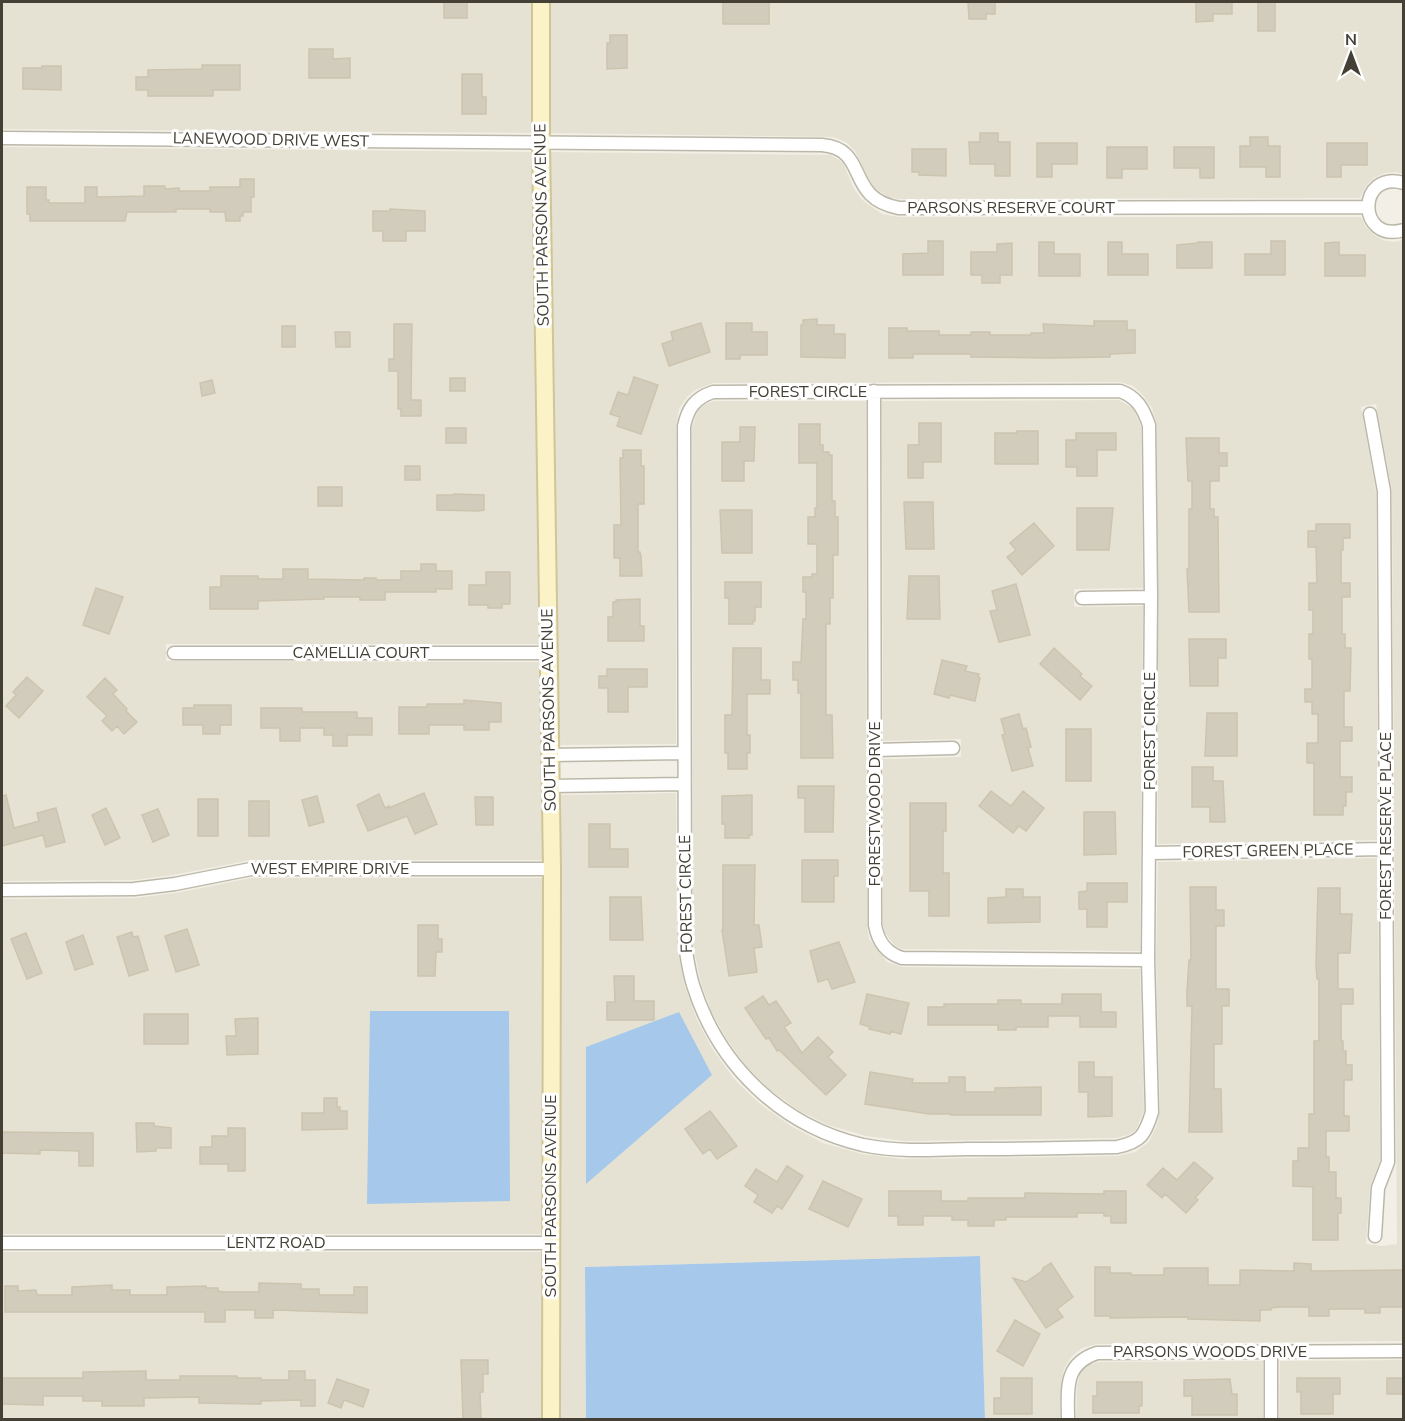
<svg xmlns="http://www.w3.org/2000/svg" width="1405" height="1421" viewBox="0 0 1405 1421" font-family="'Nunito Sans',sans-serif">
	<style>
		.residential { fill: #e5e2d4 }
		.water { fill: #a6c8eb }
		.building { fill: #d2ccbc; stroke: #cdc4b0; stroke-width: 1.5 }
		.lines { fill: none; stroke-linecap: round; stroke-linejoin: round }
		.minor-casing { stroke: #bcb8a9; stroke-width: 15 }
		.secondary-casing { stroke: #cfc598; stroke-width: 20 }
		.minor { stroke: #fff; stroke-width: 12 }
		.secondary { stroke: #fbf3c7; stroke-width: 16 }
		.labels { text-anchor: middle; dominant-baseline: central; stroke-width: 6; stroke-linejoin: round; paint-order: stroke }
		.street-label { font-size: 16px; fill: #444036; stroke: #fff }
	</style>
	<rect width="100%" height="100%" fill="#f2efe6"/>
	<path class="residential" d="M2 2H533V133L2 129Z
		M549 2H1403V174L1396 172 1385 173 1374 178 1366 186 1360 198 899 199 888 197 872 186 855 151 846 142 833 137 549 133Z
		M2 147 533 152 540 644H166V661L540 662 543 860H251L173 875 134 880 2 881Z
		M549 152 830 155 843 162 853 187 861 199 882 214 899 217H1361L1366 227 1374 235 1383 240 1394 242 1403 240V1341L1097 1344 1082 1348 1071 1357 1064 1369 1061 1383 1060 1419H985L980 1256 585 1267 586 1419H559V795L676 793 677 947 685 987 697 1020 713 1050 735 1080 760 1104 791 1126 823 1143 862 1154 902 1159 1117 1156 1135 1152 1149 1142 1156 1127 1160 1111 1156 960 1158 862 1378 858 1380 1160 1370 1187 1366 1244 1382 1246 1397 1244 1392 491 1376 404 1361 407 1376 492 1378 840 1158 844 1157 425 1152 408 1143 395 1133 386 1120 382 713 383 695 390 687 397 679 409 676 426V744L558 745Z
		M1119 400 1133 408 1141 427 1143 588 1074 589V607L1143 606 1140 951 903 949 896 947 885 933 883 925V759L961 757V739L883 741 882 401Z
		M714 401H866L867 925 869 939 887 962 902 967 1140 969 1144 1110 1136 1130 1128 1135 1116 1138 904 1141 866 1136 828 1125 798 1110 769 1089 746 1066 727 1040 712 1013 700 980 693 944 692 427 698 410 704 405Z
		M251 878H544L543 1234H2V899L134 898 176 893Z
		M2 1252H543V1419H2Z
		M1403 1360V1419L1279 1420 1280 1361Z
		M1263 1361V1419L1076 1420 1077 1386 1079 1377 1082 1370 1088 1365 1098 1362Z"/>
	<path class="water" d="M370 1011H509L510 1201 367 1204Z
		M679 1012 712 1075 586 1184V1047Z
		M980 1256 985 1419H586L585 1267Z"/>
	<path class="building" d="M444 2H467V18H444Z
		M723 2H769V24H723Z
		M968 2H995V14H986V19H969Z
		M1196 2H1232V14H1213V21L1196 22Z
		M1258 2H1275V31H1258Z
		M610 35H627V68L607 69V43H610Z
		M309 49H333V59L350 58V78H309Z
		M202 65H240V90H213V96H148V90H136V77H148V70L202 69Z
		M42 66H61V90L23 89V68H42Z
		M462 74H482V97H486V114H462Z
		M980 133H998V142H1010V176H995V164H970L969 142H980Z
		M1250 137H1268V146H1280V177H1266V167H1240V146H1250Z
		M1037 143H1077V164H1052V177H1037Z
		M1327 143H1367V165H1341V177H1327Z
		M1107 147H1147V169H1122V178H1107Z
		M1174 147H1214V178H1200V168H1174Z
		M912 149H946V176L919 175V172H912Z
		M240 179H254V197H251V212H243V216H240V221H226L225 212H210V209H176V212H127L125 221H30V214H27V187H46V200H49V203H85V187H97V197L144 196V186H165V189L179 188V191H210V187H240Z
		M390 209 425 211V231H406V241H383V231H373V211H390Z
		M928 241H943V275H903V254L928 253Z
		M1271 241H1285V275H1245V254H1271Z
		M1039 242H1054V254H1080V276H1039Z
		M1108 242H1122V254H1148V275H1108Z
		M1198 242H1212V268H1177V245L1198 243Z
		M1339 242V255H1365V276H1325V243Z
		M1012 243V275H1000V283H982V275H971V252H997V244Z
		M817 319V325H834V334H845V358L801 357V325H803V320Z
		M1094 321H1127V330H1135V353L1110 354V357L1052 358 971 357V354H913V358H889V328H907V331H939V335H971V332H990V335H1031V333H1044L1043 324 1094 326Z
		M701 323 710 352 669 366 662 344 673 340 671 332Z
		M726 323H752V332H767V355H740V359H726Z
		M394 324H412L411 400H421V416H401V409H398V371H389V359H394Z
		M282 326H295V347H282Z
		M335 332H350V347H336Z
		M634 377 658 385 641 434 617 426 620 417 610 414 618 392 628 395Z
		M450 378H465V391H450Z
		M212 380 215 393 202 396 200 383Z
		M919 423H941V462H923V478H908V445H919Z
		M799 424H820V445H823V452H829V455H832V501H835V517H838V555H833V598H830V624H826V715H832L833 758H801V693H798V680H793V662H801L803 619H806V592H803V577H812V574H817V544H808V517H815V508H817V463H799Z
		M740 427H755L754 461H744V481H722V442H740Z
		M446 428H466V443H446Z
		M1017 431H1038V464H995V433H1017Z
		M1076 433H1116V450H1097V476H1077V467H1066V440H1076Z
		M1186 438H1219V453H1227V466H1219V481H1210V509H1214V517H1218L1219 612H1189L1187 569H1189V509H1192V481H1188Z
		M623 450H641V466H644V504H638V552H640L641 556 642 576H620V558H614V525H621L620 458H623Z
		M405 466H420V480H405Z
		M318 487H342V506H318Z
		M454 494 484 495V510L478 511 437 510V495H454Z
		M904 502H933L934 549H906Z
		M1077 508H1113L1109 550H1077Z
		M720 510H752V553H722Z
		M1034 523 1054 546 1022 575 1007 557 1016 550 1010 543Z
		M1316 524H1350V538H1343V550H1341V583H1350V597H1342V634H1345V648H1351L1350 691H1344V727H1352V741H1340V777H1352V792H1346V806H1343V815H1314V763H1307V743H1318V714H1312V702H1305V689H1312V659H1309V634H1313V610H1309V583H1317L1316 547H1308V531H1316Z
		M421 564H436V571H452V589H436V592H385V600H360V597H324V599L258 601V609H210V587H221V576H258V579H283V569H308V579L364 580V578H376V580H401V571H421Z
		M486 572H510V604H502V608H488V605H469V585H486Z
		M909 576H939L940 619H907Z
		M725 582H761V607H755V621H753V624H729V598H725Z
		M1016 584 1030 635 999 642 990 611 997 610 992 591Z
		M96 588 123 597 109 634 83 625Z
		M640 599V626H644V641H608V617H613V602H616V600Z
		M1189 639H1226V658H1218V686H1190Z
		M733 648H761V680H770V694H747V735H750V753H747V769H728V753H725V715H732Z
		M1054 648 1082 674 1080 676 1092 686 1080 700 1040 664Z
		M942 660 967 666 965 671 979 674 978 677 980 678 975 701 950 695 949 698 934 694Z
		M607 669H647V687H628V712H608V688H599V676H607Z
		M27 677 43 691 19 718 6 706 16 695 13 692Z
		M105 678 117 690 113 694 127 709 126 711 137 722 124 734 117 726 112 731 102 721 107 716 87 697Z
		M464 700 501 703V722H489V730H464V725H429V734H399V707H427V704H464Z
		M194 705H231V725H220V734H203V725H183V708H194Z
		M261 708H302V712H357V718H372V735H347V746H333V735H324V728H300V741H280V728H261Z
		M1207 713H1237V756H1205Z
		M1019 714 1023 729 1026 728 1031 747 1028 748 1033 766 1012 771 1002 735 1005 734 1001 719Z
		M1066 729H1091V781H1066Z
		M1192 767H1213V781H1223L1225 822H1210V807H1192Z
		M798 786H834L833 832H805V798H798Z
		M991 791 1011 806 1023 791 1044 808 1026 831 1019 826 1013 833 979 806Z
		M424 793 437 824 415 834 407 816 368 831 357 805 379 794 385 808 389 806V808Z
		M6 795 14 828 39 821 37 813 56 808 65 842 46 847 43 835 2 846V796Z
		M752 795V835H749V838H725V824H722V796Z
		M317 796 324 822 309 826 302 800Z
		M475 797H493V825H476Z
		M198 799H218V836H198Z
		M249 801H269V836H249Z
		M910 803H946V831H943V873H949V916H929V891H910Z
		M106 808 120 838 105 845 92 815Z
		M158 809 169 835 153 842 142 815Z
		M1084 812H1115L1116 854 1084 855Z
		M589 824H610V849H628V867H589Z
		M802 860H838V876H834V902H802Z
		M723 865H755L754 925H759L762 947 754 948 757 972 729 976 722 930 723 929Z
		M1087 883H1127V902H1107V927H1087V909H1079V892L1087 891Z
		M1190 887H1216V910H1224V926H1216V989H1229V1006H1222V1044H1214V1089H1221L1222 1132H1189L1192 1006H1187V991L1189 960H1191Z
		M1318 888H1340V914H1352L1350 953H1338V989H1353V1004H1341V1041H1343V1051H1346V1065H1352V1080H1344V1116H1349V1131H1326V1157H1329V1172H1336V1198H1341V1213H1338V1240H1313V1187L1293 1186V1161H1298V1148H1309V1114H1314V1041H1319V979H1317L1316 965Z
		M1006 889H1023V897H1040V922L988 923V898L1006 897Z
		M610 897H641L643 940H610Z
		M418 925H438V939H442V952H436L435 976H418Z
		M187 929 199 965 176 972 165 936Z
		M132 932 133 937 138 936 148 970 129 976 117 937Z
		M26 933 42 973 27 979 11 939Z
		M83 935 93 964 75 970 66 942Z
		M839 942 855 982 832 989 828 979 818 982 810 951Z
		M614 976H634V1001H654V1020H607V1002H615Z
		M867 994 909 1003 901 1034 890 1031V1034L869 1029 870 1027 860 1024Z
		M1062 994H1101V1012H1116V1027H1080V1016H1048V1027H1016V1030H998V1025H928V1007H944V1004H998V1000H1021V1004H1062Z
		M763 996 769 1005 776 1001 791 1023 784 1027 802 1053 818 1037 833 1052 828 1057 846 1075 826 1095 779 1050 777 1051 769 1038 766 1039 745 1008Z
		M144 1014H188V1044H144Z
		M258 1018V1054L227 1055 226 1036H236L235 1019Z
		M1079 1062H1094V1077H1112V1116L1088 1117V1092H1079Z
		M870 1072 913 1079 912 1083H949V1077H965V1092H995V1088L1041 1087V1115H951V1114H929L865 1104Z
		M324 1098H337V1107H340V1111H347V1129L302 1130V1113H324Z
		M710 1111 737 1146 717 1159 710 1149 703 1154 685 1129Z
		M136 1123H154V1126L171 1128V1148H156V1151L137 1152Z
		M228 1128H245V1171H228V1164H200V1147H212V1136H228Z
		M2 1132 93 1133V1166H79V1151L40 1150V1154L2 1153Z
		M1194 1162 1213 1178 1195 1198 1198 1200 1186 1213 1165 1194 1162 1198 1147 1185 1163 1168 1177 1180Z
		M787 1166 803 1176 782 1209 777 1206 772 1213 754 1202 758 1195 745 1186 756 1169 777 1182Z
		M823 1181 862 1199 848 1227 809 1209Z
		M889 1191H941V1201H968V1198H1025V1193L1104 1194V1191H1126V1223H1111V1216H1104V1213H1077V1217H1006V1220H994V1226H968V1220H952V1216H923V1225H898V1216H889Z
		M1051 1263 1073 1297 1057 1309 1063 1317 1046 1328 1013 1278 1026 1282 1042 1271 1043 1268Z
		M1294 1263 1311 1264V1271L1404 1270V1307H1380V1313H1365V1309H1329V1316H1309V1307H1280L1271 1308V1310H1260V1321L1188 1319V1317L1110 1318V1316H1095V1267H1110V1273H1131V1275H1164V1268H1208V1285H1240V1270L1294 1271Z
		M259 1283 301 1284V1289H319V1295H354V1287H367V1313L273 1310V1318H255V1310H225V1322H205V1312H5V1286H18V1291L36 1290 37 1295H72V1287L112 1285V1290H130V1295H167V1287L206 1286V1288H218V1291L224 1292H259Z
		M1015 1320 1040 1334 1023 1366 997 1351Z
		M461 1360H488V1374H483V1392H480L481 1419H463Z
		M146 1371V1380H180V1376H237V1378H261V1380H289V1371H305V1380H315V1406H301V1400L261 1401V1404L199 1403V1397L144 1398V1406H102V1401H83V1396H43V1405L2 1404V1378H83V1372Z
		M1001 1378H1032V1414H994V1398H1001Z
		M1297 1378H1340V1394H1333V1414H1301V1392H1297Z
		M1387 1378H1404V1394H1387Z
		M337 1379 369 1390 363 1407 344 1400 341 1408 328 1403Z
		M1230 1379 1232 1394H1237V1415H1192V1396H1184V1380Z
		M1097 1382H1142V1406H1139V1413H1093V1396H1097Z"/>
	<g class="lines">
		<defs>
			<path id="minor" d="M2 138 822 145C870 149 844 198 899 208L1367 207
				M1404 183C1357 169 1356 244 1404 230
				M874 391 875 925C878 942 886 953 902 958L1148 960
				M1120 391C1137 397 1143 408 1149 425L1151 597 1148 960 1152 1112C1145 1135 1141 1142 1117 1147 1067 1148 1017 1149 967 1149 933 1150 897 1152 863 1145 781 1126 718 1065 693 985 689 972 687 958 685 945L684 426C688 408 695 398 713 392Z
				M1370 414 1384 491 1388 1162 1378 1188 1375 1236
				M1082 598 1151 597
				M174 653H549
				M875 750 953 748
				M550 755 684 753
				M550 786 684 784
				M1150 853 1386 849
				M2 890 134 889 175 884 251 869H552
				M2 1243H551
				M1068 1420C1068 1390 1063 1364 1097 1353L1404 1351
				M1271 1420V1352"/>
			<path id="secondary" d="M541 2V142L552 869 551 1420"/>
		</defs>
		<use href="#minor" class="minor-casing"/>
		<use href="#secondary" class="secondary-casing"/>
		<use href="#minor" class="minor"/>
		<use href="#secondary" class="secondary"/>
	</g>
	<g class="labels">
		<g class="street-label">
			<text transform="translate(271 140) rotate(1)">LANEWOOD DRIVE WEST</text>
			<text x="1011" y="208">PARSONS RESERVE COURT</text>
			<text transform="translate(542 225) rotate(-91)">SOUTH PARSONS AVENUE</text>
			<text x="808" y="392">FOREST CIRCLE</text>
			<text x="361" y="653">CAMELLIA COURT</text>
			<text transform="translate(549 710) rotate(-91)">SOUTH PARSONS AVENUE</text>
			<text transform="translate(1150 731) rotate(-90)">FOREST CIRCLE</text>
			<text transform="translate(875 804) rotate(-90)">FORESTWOOD DRIVE</text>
			<text transform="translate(1386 826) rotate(-90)">FOREST RESERVE PLACE</text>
			<text transform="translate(1268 851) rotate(-1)">FOREST GREEN PLACE</text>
			<text x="330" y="869">WEST EMPIRE DRIVE</text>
			<text transform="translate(686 894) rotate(-91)">FOREST CIRCLE</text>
			<text transform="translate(551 1196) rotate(-90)">SOUTH PARSONS AVENUE</text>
			<text x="276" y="1243">LENTZ ROAD</text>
			<text x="1210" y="1352">PARSONS WOODS DRIVE</text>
		</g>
	</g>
	<rect width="1405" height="1421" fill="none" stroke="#444036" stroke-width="6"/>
	<g transform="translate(1351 54)" stroke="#ffffff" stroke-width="4.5" paint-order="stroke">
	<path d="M0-4.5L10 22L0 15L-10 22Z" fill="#444036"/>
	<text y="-9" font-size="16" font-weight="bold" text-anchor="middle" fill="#444036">N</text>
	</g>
</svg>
